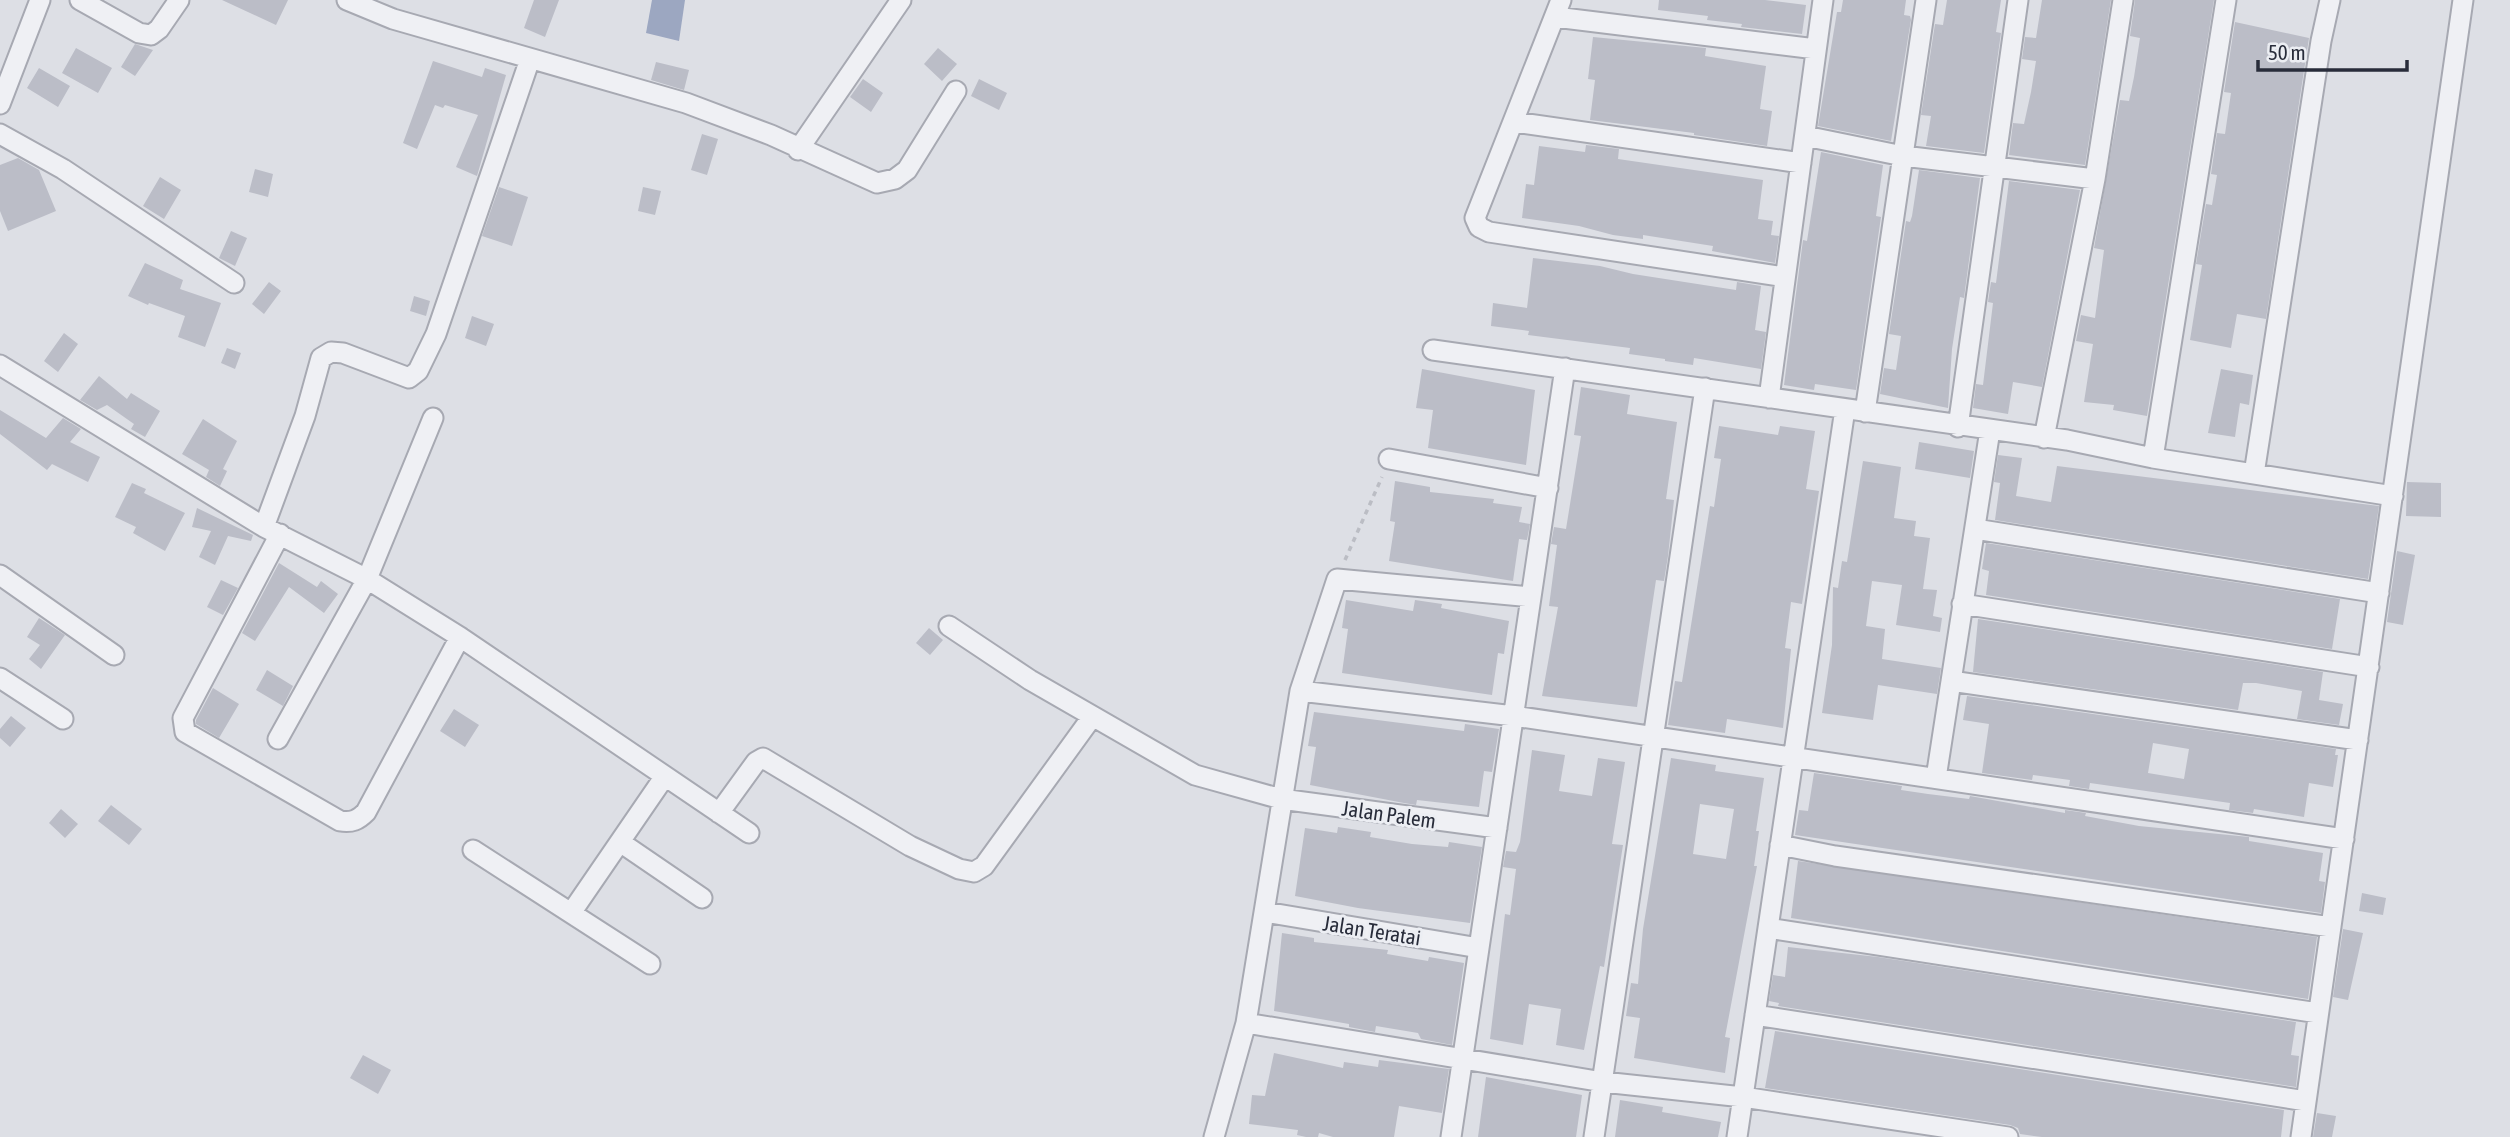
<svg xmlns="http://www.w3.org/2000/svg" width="2510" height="1137" viewBox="0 0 2510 1137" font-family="'Asap Condensed',sans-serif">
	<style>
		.water { fill: #9ca7c1 }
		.building { fill: #bbbdc7; fill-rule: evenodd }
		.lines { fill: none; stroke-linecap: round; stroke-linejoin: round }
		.minor-casing { stroke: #a7a9b2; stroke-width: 23 }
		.path { stroke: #bbbdc4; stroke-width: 3.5; stroke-dasharray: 5 5; stroke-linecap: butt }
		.minor { stroke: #eff0f4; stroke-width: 19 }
		.labels { text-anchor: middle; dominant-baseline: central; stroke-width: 6; stroke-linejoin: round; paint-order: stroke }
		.street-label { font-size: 21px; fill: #282c3a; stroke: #eceef3 }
	</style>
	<rect width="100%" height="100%" fill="#dddfe5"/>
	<path class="water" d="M652 0H685L679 41 646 33Z"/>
	<path class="building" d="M222 0H288L276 25Z
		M534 0H559L545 37 524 28Z
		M1659 0H1765L1806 5 1802 34 1741 27 1742 24 1707 20 1708 16 1658 10Z
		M1843 0H1906L1904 15 1910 16 1911 20 1891 141 1818 126 1837 12H1841Z
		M1947 0H2001L1996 32 2001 33 1984 153 1926 146 1931 116 1921 115 1935 24 1943 25Z
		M2042 0H2111L2085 165 2009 155 2013 123 2024 124 2031 92 2036 61 2022 59 2025 37 2036 38Z
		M2135 0H2214L2147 416 2113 410 2114 405 2084 402 2093 344 2076 341 2081 315 2095 318 2104 250 2094 248 2120 100 2129 101 2134 77 2140 38 2130 36Z
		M2235 22 2309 38 2266 319 2237 314 2231 348 2190 340 2202 265 2196 264 2206 204 2212 205 2217 175 2211 174 2217 133 2225 134 2231 93 2224 92Z
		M1593 37 1706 48 1705 56 1766 66 1760 109 1772 111 1767 146 1694 135V133L1590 120 1595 80 1588 79Z
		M135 44 153 50 135 76 121 67Z
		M76 48 112 68 98 93 62 73Z
		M938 48 957 64 942 81 924 64Z
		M433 61 482 77 485 68 506 75 477 176 456 167 478 115 445 105 443 108 435 105 417 149 403 143Z
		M656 62 689 70 684 90 651 80Z
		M39 68 70 86 58 107 27 88Z
		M863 79 883 93 871 112 850 97Z
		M979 79 1007 93 999 110 971 96Z
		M702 134 718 139 707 175 691 170Z
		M1586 145 1619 149 1618 159 1763 180 1758 219 1773 221 1771 235 1779 236 1775 263 1712 251 1713 246 1643 235V239L1613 235 1579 226 1522 218 1526 184 1534 185 1539 146 1585 152Z
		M1821 152 1883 165 1876 216 1881 217 1856 390 1815 384 1814 390 1784 385 1803 240 1807 241Z
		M18 158 39 170 56 211 8 231 0 211V165Z
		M255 169 273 174 268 197 249 192Z
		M1919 170 1980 178 1964 298 1960 297 1952 349 1948 408 1880 394 1884 368 1896 370 1901 336 1889 334 1906 221 1910 222 1912 216Z
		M160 177 181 190 164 219 143 206Z
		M2009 181 2080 190 2042 387 2013 382 2008 414 1973 408 1976 384 1983 385 1993 303 1988 302 1991 282 1996 283Z
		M499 187 528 197 512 246 482 236Z
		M643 187 661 191 655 215 638 211Z
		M231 231 247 238 235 266 219 258Z
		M1533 258 1600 266 1633 274 1736 290 1737 282 1761 286 1755 330 1766 332 1761 369 1694 358 1693 365 1665 361V359L1629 354 1630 348 1528 335 1529 331 1491 326 1493 303 1527 308Z
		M145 263 183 280 180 289 221 303 205 347 178 337 185 316 149 303 148 305 128 296Z
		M269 282 281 291 264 314 252 304Z
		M414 296 430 301 426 316 410 311Z
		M472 316 494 324 486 346 465 338Z
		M64 333 78 344 58 372 44 361Z
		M227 348 241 353 235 369 221 363Z
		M1422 369 1535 390 1526 465 1428 448 1433 410 1416 408Z
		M2221 369 2253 375 2249 405 2240 403 2235 437 2208 433Z
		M99 376 127 399 131 393 160 411 145 437 131 429 134 424 107 405 97 410 80 400Z
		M1581 387 1630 395 1627 414 1677 422 1666 499 1674 500 1668 556 1664 581 1656 580 1637 707 1542 696 1558 607 1549 606 1557 545 1551 544 1554 527 1566 529 1581 436 1574 435Z
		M0 410 46 438 63 418 81 429 70 442 100 457 88 482 52 464 47 470 0 434Z
		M203 419 237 441 223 469 227 471 220 486 206 477 209 470 182 454Z
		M1719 426 1778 435 1780 426 1815 431 1806 489 1819 491 1802 604 1791 602 1785 648 1791 649 1783 728 1727 719 1725 733 1668 725 1675 681 1682 682 1710 506 1714 507 1721 459 1714 458Z
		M1919 442 1974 451 1970 478 1915 469Z
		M1998 455 2022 458 2016 496 2051 502 2057 466 2379 506 2368 579 1995 520 2000 483 1994 482Z
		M1863 461 1901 467 1894 518 1916 521 1914 536 1930 538 1923 589 1937 590 1933 616 1942 618 1940 632 1896 625 1902 585 1872 581 1866 626 1885 629 1882 659 1941 668 1937 694 1878 685 1873 720 1822 713 1832 645 1833 587 1838 588 1842 561 1847 562Z
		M1395 481 1430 487V492L1494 499 1493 503 1522 507 1519 522 1530 524 1527 540 1519 539 1513 581 1389 561 1395 522 1390 521Z
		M2407 482 2441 483V517L2406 516Z
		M132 483 146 489 144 493 185 513 165 551 133 533 136 527 115 517Z
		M197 508 253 535 251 541 228 536 215 565 199 557 211 531 192 527Z
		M1986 543 2340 599 2332 649 1986 595 1989 571 1982 569Z
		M2397 551 2415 555 2403 625 2387 622Z
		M279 563 317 587 321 581 338 594 324 613 289 587 255 641 242 633Z
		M221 580 238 588 223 615 207 607Z
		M1346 600 1413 611 1415 600 1442 604 1441 608 1509 621 1504 654 1498 653 1492 695 1342 673 1348 629 1342 628Z
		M39 618 65 635 41 669 29 659 40 645 27 637Z
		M1978 619 2323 672 2319 700 2343 704 2339 725 2297 719 2302 691 2256 683H2243L2238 710 1973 672Z
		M929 628 943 640 930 655 916 643Z
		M267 670 293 686 283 706 256 690Z
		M213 688 239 704 219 738 196 724V720Z
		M1967 696 2336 749 2335 755H2338L2333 787 2309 783 2304 817 2254 809 2253 813 2229 810 2230 803 2090 783 2089 789 2069 786 2070 780 2033 775 2032 780 1982 773 1989 724 1963 720ZM2153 743 2189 749 2184 779 2148 773Z
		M454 709 479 725 465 747 440 731Z
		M1314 712 1464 731 1465 724 1499 729 1492 772 1484 771 1479 807 1417 800 1416 805 1404 803 1310 785 1316 747 1308 746Z
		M11 716 26 728 10 747 0 738V729Z
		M1532 750 1565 755 1559 791 1592 796 1598 758 1625 762 1612 844 1623 845 1604 967 1600 966 1584 1050 1556 1045 1561 1009 1529 1004 1523 1045 1490 1039 1505 914 1510 915 1516 869 1503 867 1506 851 1516 852 1520 842Z
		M1671 758 1716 765 1715 771 1764 778 1756 831H1759L1754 866H1757L1725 1037 1730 1038 1725 1073 1634 1058 1640 1018 1626 1016 1631 983 1638 984 1643 929ZM1700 804 1734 809 1726 859 1693 854Z
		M1814 773 1902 786 1901 790 1928 794 1969 799 1970 796 2065 813V810L2086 813 2085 816 2139 826 2249 837V841L2323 853 2319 881 2325 882 2321 913 1795 835 1799 810 1808 811Z
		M111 805 142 829 129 845 98 821Z
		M61 809 78 824 65 838 49 823Z
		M1338 827 1371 832 1370 837 1412 844 1448 847 1449 842 1482 847 1470 923 1358 908 1295 896 1305 828 1337 833Z
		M1798 861 2317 937 2308 999 1791 918Z
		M2362 893 2386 898 2383 915 2359 911Z
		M2343 929 2363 933 2348 1000 2333 997Z
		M1282 933 1314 938V942L1388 950 1387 954 1428 961 1429 957 1464 963 1452 1045 1421 1039 1418 1033 1376 1026 1375 1032 1349 1027V1024L1274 1011Z
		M1788 947 1878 957 2296 1022 2291 1055 2299 1056 2296 1087 1778 1006 1779 1003 1769 1001 1773 975 1785 977Z
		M1775 1031 2284 1110 2281 1137H2042L2020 1134 2018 1128 2010 1125 1765 1088Z
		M1274 1053 1343 1068 1344 1062 1378 1067 1379 1060 1449 1069 1442 1113 1399 1106 1394 1137H1333L1319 1133 1318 1137H1306L1297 1135 1298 1130 1249 1124 1252 1095 1265 1096Z
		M363 1055 391 1070 378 1094 350 1078Z
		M1486 1077 1582 1095 1576 1137H1478Z
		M1620 1100 1663 1107 1662 1112 1721 1122 1718 1137H1615Z
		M2317 1113 2336 1116 2332 1137H2313Z"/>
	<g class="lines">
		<defs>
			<path id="minor" d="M80 0 139 33 151 35 159 29 179 0
				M347 0 393 19 686 103 771 135 877 183 895 179 907 170 956 91
				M1561 0 1475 218 1479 227 1489 232 1785 277
				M1555 17 1816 49
				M0 104 40 0
				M1514 122 1801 163
				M0 134 63 169 234 283
				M1805 136 1903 156 2095 179
				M798 150 901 0
				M1433 350 2067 440 2153 458 2393 496
				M0 365 264 527 367 579 460 637 749 833
				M1769 398 1823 0
				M1865 412 1926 0
				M1958 427 2018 0
				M2044 438 2095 179 2123 0
				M2153 458 2226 0
				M1389 459 1548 488
				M2254 474 2321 41 2330 0
				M264 527 305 416 321 358 331 352 343 353 409 378 418 371 436 334 530 59
				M1975 529 2379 593
				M280 534 183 718 185 732 340 821C352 823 358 820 366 812L460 637
				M0 575 114 655
				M1962 604 2369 667
				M949 626 1030 680 1195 775 1281 799 1497 828
				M0 678 63 719
				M1951 681 2358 740
				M1300 691 1514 716 2344 839
				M278 739 367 579 433 418
				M1936 778 1990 430
				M719 813 756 762 763 758 910 846 959 869 974 872 984 866 1092 717
				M620 842 702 898
				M1780 845 1835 856 2331 927
				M473 850 650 964
				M1265 912 1479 948
				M571 913 665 776
				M1768 928 2318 1013
				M1755 1015 2306 1101
				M1246 1023 1603 1082 1743 1097 2008 1137
				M1214 1137 1246 1023 1300 691 1337 579 1531 597
				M1451 1137 1565 368
				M1594 1137 1705 388
				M1737 1137 1845 409
				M2301 1137 2463 0"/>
		</defs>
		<use href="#minor" class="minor-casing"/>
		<path class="path" d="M1345 560 1382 477"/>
		<use href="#minor" class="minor"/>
	</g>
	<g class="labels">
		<g class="street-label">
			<text transform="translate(1389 814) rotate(8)">Jalan Palem</text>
			<text transform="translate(1372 930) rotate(9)">Jalan Teratai</text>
		</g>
	</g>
	<path d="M2258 60v10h149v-10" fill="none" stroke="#282c3a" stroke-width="3.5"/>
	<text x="2268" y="60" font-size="21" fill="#282c3a" stroke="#eceef3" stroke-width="5" paint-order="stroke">50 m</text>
</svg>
